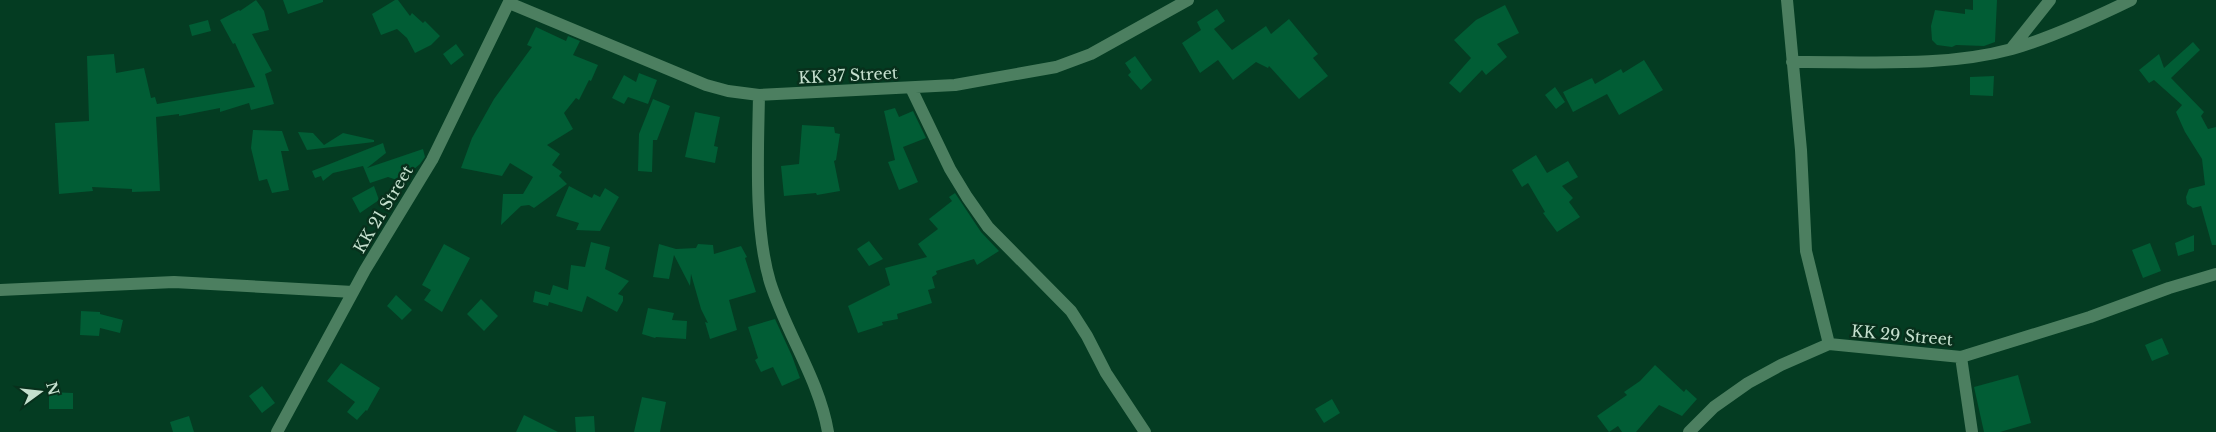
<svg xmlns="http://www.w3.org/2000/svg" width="2216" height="432" viewBox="0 0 2216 432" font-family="'Libre Baskerville',serif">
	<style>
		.building { fill: #015d35 }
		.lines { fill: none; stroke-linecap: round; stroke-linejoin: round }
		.minor { stroke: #4c7f60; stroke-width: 12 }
		.labels { text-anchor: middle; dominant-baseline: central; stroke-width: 5; stroke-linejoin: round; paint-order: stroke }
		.street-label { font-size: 16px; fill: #c5e0ce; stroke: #08301c }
	</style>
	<rect width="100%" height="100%" fill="#043c22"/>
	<path class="building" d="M256 0 264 11 269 30 252 34 272 71 265 74 274 104 251 110 249 103 220 112V108L179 116V114L156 117 160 191 132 192V189L92 187 93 191 59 194 55 123 89 121 87 56 114 54 116 73 144 68 151 98 155 97 157 104 255 87 235 43 233 44 220 20 239 10 240 11Z
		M283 0H323V2L288 14Z
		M395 0H398L410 16 412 13 423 23 425 21 440 36 431 45 415 53 407 38 397 29 381 35 372 14Z
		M1973 0H1997L1995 42 1984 46 1956 45 1952 47 1937 45 1932 40 1931 26 1935 10 1965 14V9L1973 10Z
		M1505 5 1519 33 1497 44 1507 57 1486 75 1482 70 1460 93 1449 83 1471 58 1454 40 1476 20Z
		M1217 9 1225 21 1214 29 1232 50 1266 26 1271 34 1289 19 1318 54 1313 58 1328 76 1299 99 1269 66 1268 68 1256 62 1233 80 1218 60 1200 73 1182 43 1201 30 1197 22Z
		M208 20 211 31 192 36 189 25Z
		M536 27 566 41 568 36 580 41 573 55 598 65 591 81 589 80 579 100 576 98 564 113 573 129 547 145 560 154 552 165 562 172 559 176 567 184 534 208 529 205 521 206 501 225 503 194H523L533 177 510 163 502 176 461 168 472 138 494 99 532 47 527 45Z
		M2193 42 2200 50 2171 78 2204 112 2201 116 2208 129 2216 127V245H2212L2201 206 2193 208 2187 204 2186 197 2189 189 2205 185 2202 159 2185 132 2176 112 2182 105 2154 80 2149 83 2139 70 2159 54 2164 68Z
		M456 44 464 55 451 65 443 54Z
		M1135 56 1152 80 1141 90 1128 75 1131 72 1125 63Z
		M1644 60 1663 90 1619 115 1607 94 1573 112 1563 92 1592 78 1595 84 1621 69 1623 73Z
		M639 73 657 80 648 104 628 97 624 104 612 98 624 75 636 82Z
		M1994 76 1993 96 1970 95V77Z
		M1555 87 1565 102 1556 109 1545 95Z
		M653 99 670 106 657 140H653L652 172 638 171 639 134Z
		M895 108 899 117 913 111 926 138 903 147 918 182 899 190 888 162 895 160 884 111Z
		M695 112 720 117 714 146 718 147 715 163 685 157Z
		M802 125 834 127 835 133 840 134 836 160 834 161 840 191 817 195 816 193 784 196 781 166 799 164Z
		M253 130 282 131 289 151H281L289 190 272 193 267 179 259 181 251 148Z
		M298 132 313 133 324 145 343 133 374 140V142L307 150Z
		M383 143 386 153 367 168 423 149 425 157 420 164 400 181 388 177 370 183 363 166 333 173 323 181 321 176 315 178 312 171Z
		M1536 155 1547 173 1568 161 1578 177 1562 186 1573 198 1569 202 1580 217 1557 232 1543 213 1545 212 1528 183 1522 187 1512 170Z
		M374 186 379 200 360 213 352 198Z
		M569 186 592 198 594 194 600 197 605 188 619 197 600 231 576 230 579 223 556 216Z
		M955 193 981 232 999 251 977 265 974 259 936 271 937 274 932 277 935 288 928 290 932 303 897 314 898 319 882 322 883 325 858 333 848 306 890 285 885 268 927 257 918 244 938 229 929 219 952 201 949 197Z
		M2194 235V251L2178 256 2175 243Z
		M869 241 883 259 869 266 857 249Z
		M591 242 610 247 605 269 629 281 618 294 623 296V301L617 312 587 296 582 312 549 302 548 306 533 302 535 291 550 295 553 285 568 290 571 265 585 267Z
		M2150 243 2161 271 2143 278 2132 250Z
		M444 244 470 258 442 312 424 300 431 290 422 285Z
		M659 244 676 249 696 248 698 244 713 245 714 254 741 246 747 257 745 258 756 292 729 300 737 330 710 339 705 322 708 323 701 309 691 274 690 286 674 255 669 279 653 277Z
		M396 295 412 310 402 320 387 306Z
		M481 299 498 316 484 331 467 314Z
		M648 308 674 313 672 320 687 321 686 339 656 337 655 338 642 334Z
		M81 311 100 312V314L123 320 120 333 100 328 99 336 80 335Z
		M775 319 792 356 800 378 782 386 773 367 761 372 755 360 758 358 748 327Z
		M2162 338 2169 354 2152 361 2145 345Z
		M341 363 380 388 367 411 366 410 357 420 347 412 355 402 327 381Z
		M1655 365 1684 392 1686 389 1697 399 1682 416 1659 405 1636 432H1622L1618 426 1609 432 1597 416 1627 395 1624 392 1640 381Z
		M2018 375 2031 423 2000 432H1984L1974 387Z
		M262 386 275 403 262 413 249 396Z
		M49 392 73 393V409H49Z
		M642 397 666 402 660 432H634Z
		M1332 399 1340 413 1324 423 1315 409Z
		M524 415 558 432H516Z
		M189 416 194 432H173L170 422Z
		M594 416 595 432H576L575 417Z"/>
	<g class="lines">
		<path class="minor" d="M1787 0 1801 150 1806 251 1829 344
			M509 3 706 85 728 91 759 95 955 85 1056 67 1091 54 1188 0
			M2011 49 2050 0
			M1792 62C1864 61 1942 68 2012 49 2053 37 2092 19 2131 0
			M911 88 950 169 967 197 988 227 1071 311 1087 336 1106 373 1145 432
			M759 95C758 152 754 228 770 282 786 333 819 379 828 432
			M0 290 174 282 353 292
			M1961 357 1972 432
			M277 432 365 270 432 160 510 0
			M1689 432 1714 407 1748 383 1781 365 1829 344 1961 357 2090 317 2169 288 2216 274"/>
	</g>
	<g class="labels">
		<g class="street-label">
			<text transform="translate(848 75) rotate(-3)">KK 37 Street</text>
			<text transform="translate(383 209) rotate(-59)">KK 21 Street</text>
			<text transform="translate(1902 335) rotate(5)">KK 29 Street</text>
		</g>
	</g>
	<g transform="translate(40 392) rotate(75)" stroke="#08301c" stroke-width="4" paint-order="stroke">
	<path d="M0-4L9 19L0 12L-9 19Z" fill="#c5e0ce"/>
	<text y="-8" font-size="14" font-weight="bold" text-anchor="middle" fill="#c5e0ce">N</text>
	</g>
</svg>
